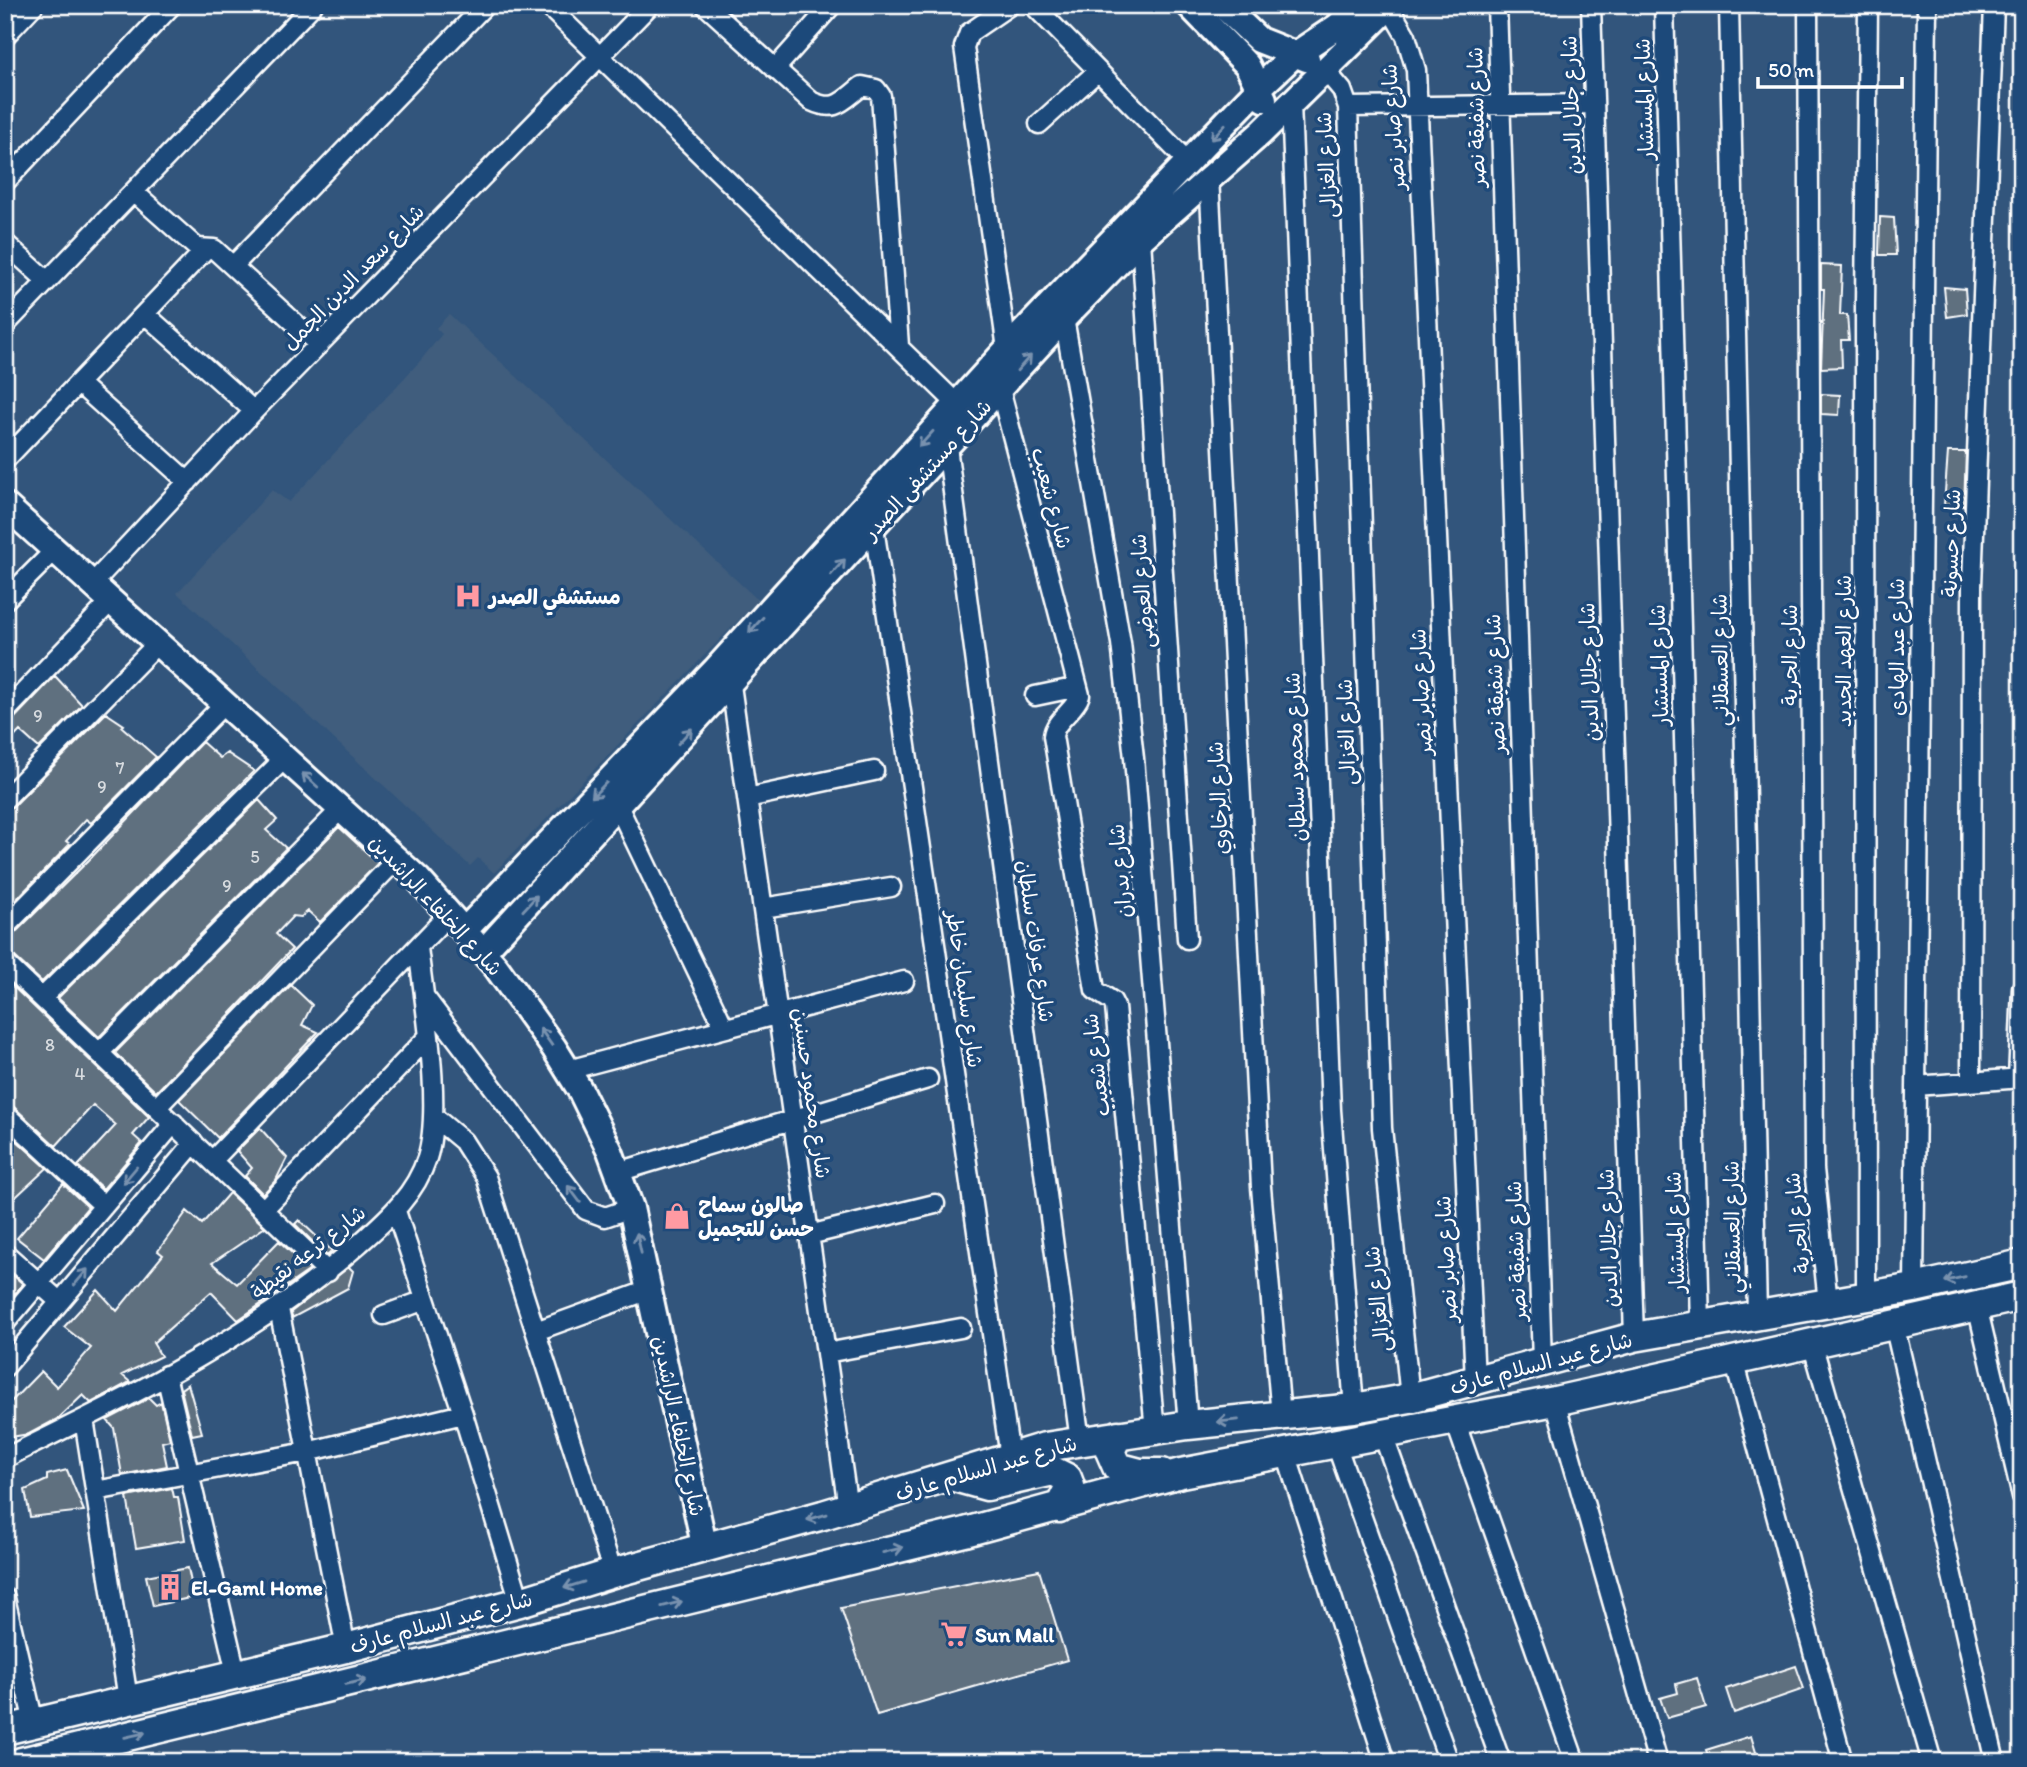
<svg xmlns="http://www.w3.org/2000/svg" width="2027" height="1767" viewBox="0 0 2027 1767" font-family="Itim,'Playpen Sans Arabic',sans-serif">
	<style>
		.built { fill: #3f5d7d }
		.building { fill: #5e6f7f; stroke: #fff; stroke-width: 2 }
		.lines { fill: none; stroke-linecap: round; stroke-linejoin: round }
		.street-casing { stroke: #fff; stroke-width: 23 }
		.secondary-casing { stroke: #fff; stroke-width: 30 }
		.primary-casing { stroke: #fff; stroke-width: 33 }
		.street { stroke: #1f4a7a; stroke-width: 18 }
		.secondary { stroke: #1f4a7a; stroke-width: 24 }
		.primary { stroke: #1f4a7a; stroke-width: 28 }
		.oneway { stroke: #7992af }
		.labels { text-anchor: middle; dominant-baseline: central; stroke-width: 7; stroke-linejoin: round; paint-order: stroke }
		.number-label { font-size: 18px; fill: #d7dbdf }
		.street-label { font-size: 21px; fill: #fff; stroke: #1f4a7a }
		.poi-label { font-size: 21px; font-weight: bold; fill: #fff; stroke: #1f4a7a; text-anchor: start }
	</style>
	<rect width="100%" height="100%" fill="#32557c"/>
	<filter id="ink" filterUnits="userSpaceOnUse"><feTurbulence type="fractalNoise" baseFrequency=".0143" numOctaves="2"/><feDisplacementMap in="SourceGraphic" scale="14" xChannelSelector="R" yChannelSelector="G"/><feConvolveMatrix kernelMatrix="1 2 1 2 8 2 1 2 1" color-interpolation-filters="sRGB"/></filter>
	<g filter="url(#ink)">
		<path class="built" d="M449 314 758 600 494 873 478 858 470 866 177 593 272 490 289 502 420 361 442 334 436 328Z"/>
		<path class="building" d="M1880 217 1894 218 1896 255H1879Z
			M1821 265 1842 266 1840 315H1847L1849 340H1841L1842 367 1821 368 1824 289H1821Z
			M1944 287 1965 289 1967 314 1947 317Z
			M1821 394 1840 395 1839 415 1821 414Z
			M1948 452H1966L1964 506 1944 505Z
			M55 676 82 705 39 748 20 731 5 747V723L13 720Z
			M106 713 124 725 122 727 156 757 91 823 86 819 66 841 70 844 5 911V810L13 807Z
			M202 742 220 758 227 753 254 771 42 982 13 955 5 952V938L13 935 89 860Z
			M259 800 277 820 266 830 286 848 99 1037 58 998Z
			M339 827 378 863 320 922 308 911 301 917 293 916 276 934 292 949 156 1092 115 1053Z
			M5 979 149 1117 133 1135 142 1143 103 1189 78 1166 116 1125 93 1105 56 1146 13 1106 5 1103Z
			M291 985 312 1005 302 1025 318 1032 218 1138 179 1100Z
			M260 1128 287 1158 276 1180 263 1194 245 1176 252 1168 237 1151Z
			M5 1130 47 1168 5 1207Z
			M63 1184 88 1207 44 1259 17 1238Z
			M229 1193 265 1227 212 1263 237 1284 279 1241 310 1270 238 1320 211 1292 153 1343 161 1356 122 1375 130 1382 91 1403 83 1395 59 1418 29 1434 5 1438V1408L41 1371 57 1387 91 1348 64 1327 98 1290 117 1311 163 1255 158 1251 187 1211 202 1224Z
			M299 1220 332 1251 327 1256 295 1224Z
			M349 1267 353 1271 348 1288 292 1318 291 1312Z
			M5 1268 23 1284 5 1305Z
			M188 1384 202 1433 192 1435 181 1389Z
			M149 1398 156 1405 161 1402 170 1440 162 1442 167 1466 122 1475 114 1428 107 1420Z
			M67 1470 84 1511 30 1517 25 1490 47 1480V1475Z
			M172 1488 174 1497H178L185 1540 136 1548 127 1497Z
			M188 1568 194 1597 153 1606 146 1576Z
			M1039 1570 1067 1660 877 1715 841 1608Z
			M1796 1666 1804 1689 1734 1713 1726 1689Z
			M1697 1678 1706 1707 1667 1718 1660 1698 1678 1693 1676 1684Z
			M1751 1736 1759 1762H1710L1706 1750Z"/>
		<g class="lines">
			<defs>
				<path id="street" d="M547 5 957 404
					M705 5 811 101C836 113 842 101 862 86L876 89 881 96 899 346
					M1033 5 1189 163
					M1497 5 1542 1362
					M1591 5 1634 1337
					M1664 5 1700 1324
					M1729 5 1757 1315
					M1808 5 1814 1169 1828 1303
					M1389 7 1406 36 1416 70 1475 1381
					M5 36 34 5
					M775 69 832 5
					M1325 70 1342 90 1348 107 1382 1128 1410 1398
					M1291 103 1331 1110 1354 1408
					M1348 107 1594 104
					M1039 124 1098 71
					M1209 176 1261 1187 1281 1416
					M5 182 172 5
					M135 193 197 248 214 249 319 345
					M1141 239 1187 939
					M5 243 47 281
					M233 266 485 5
					M145 314 254 411
					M1064 318 1121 643 1134 758 1188 1425
					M5 325 313 5
					M1007 349 964 47 969 33 1010 5
					M78 383 188 482
					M1000 389 1080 695C1075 711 1055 719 1053 736L1095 990 1112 1001 1115 1007 1155 1431
					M947 447 1080 1441
					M5 460 205 250
					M874 527 1010 1457
					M92 584 254 411 650 5
					M5 600 55 550
					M731 685 848 1508
					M1035 696 1078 687
					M5 712 111 601
					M747 798 874 771
					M5 799 158 643
					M619 808 724 1027
					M763 908 891 887
					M5 927 225 703
					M5 963 328 1272
					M424 996 586 1210 605 1217 631 1208
					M42 998 285 758
					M99 1053 342 808
					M568 1070 904 981
					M2018 1078 2022 988
					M1971 1082 1972 586 1994 5
					M1916 1086 2022 1078
					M157 1107 397 859
					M5 1114 104 1206
					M433 1116 463 1141 486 1177 613 1573
					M212 1161 450 913
					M618 1172 928 1079
					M263 1210 427 1038
					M396 1211 463 1414 520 1602
					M809 1235 935 1204
					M5 1253 60 1302
					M1914 1288 1927 5
					M1866 1297 1865 305 1868 5
					M1977 1306 2022 1497
					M279 1309 346 1648
					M384 1315 425 1300
					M5 1323 174 1123
					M1894 1324 1995 1762
					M536 1331 649 1290
					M1812 1343 1932 1762
					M826 1353 961 1328
					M1734 1360 1843 1762
					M5 1367 194 1143
					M166 1375 236 1673
					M1555 1401 1658 1762
					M84 1419 128 1699
					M1455 1421 1575 1762
					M1383 1435 1501 1762
					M1336 1444 1449 1762
					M1286 1454 1385 1762
					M5 1458C129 1397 256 1336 359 1244 387 1219 415 1195 427 1158 443 1108 424 1001 418 947
					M95 1491 307 1452 463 1414
					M5 1598 34 1723"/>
				<path id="secondary" d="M1189 5 1247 65 1264 99
					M1222 5 1259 40 1307 59
					M5 505 418 879 496 967 554 1048 580 1090 610 1151 631 1208 705 1549
					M465 930 715 670 1007 349 1260 87 1293 56 1338 26 1359 5
					M483 952 1064 318 1141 239 1261 133 1391 5"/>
				<path id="primary" d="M1118 1435 1110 1451 1117 1467 1140 1473H1162
					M951 1476 987 1486 1053 1471 1067 1478 1070 1486 1059 1508
					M5 1730 346 1648 520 1602 613 1573 823 1515 1045 1447 1188 1425 1354 1408 1410 1398 1634 1337 1914 1288 2022 1264
					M21 1762 965 1532 1181 1473 1555 1401 2022 1296"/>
			</defs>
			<use href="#street" class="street-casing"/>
			<use href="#secondary" class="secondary-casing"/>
			<use href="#primary" class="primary-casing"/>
			<use href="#street" class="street"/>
			<use href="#secondary" class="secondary"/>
			<use href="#primary" class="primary"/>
		</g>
		<defs><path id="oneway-shaft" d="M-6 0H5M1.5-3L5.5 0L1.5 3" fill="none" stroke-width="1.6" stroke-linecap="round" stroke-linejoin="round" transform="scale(1.75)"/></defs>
		<g class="oneway">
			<use href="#oneway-shaft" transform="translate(1218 132) rotate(133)"/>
			<use href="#oneway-shaft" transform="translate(1024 363) rotate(-48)"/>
			<use href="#oneway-shaft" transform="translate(926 439) rotate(132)"/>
			<use href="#oneway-shaft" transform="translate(838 567) rotate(-48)"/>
			<use href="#oneway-shaft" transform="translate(756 625) rotate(132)"/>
			<use href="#oneway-shaft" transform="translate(685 736) rotate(-48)"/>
			<use href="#oneway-shaft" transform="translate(310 780) rotate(-138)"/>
			<use href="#oneway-shaft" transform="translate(599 790) rotate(134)"/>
			<use href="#oneway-shaft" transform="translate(530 903) rotate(-47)"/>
			<use href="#oneway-shaft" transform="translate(546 1037) rotate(-125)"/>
			<use href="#oneway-shaft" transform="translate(130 1175) rotate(130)"/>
			<use href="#oneway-shaft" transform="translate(574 1194) rotate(-127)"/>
			<use href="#oneway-shaft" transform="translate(639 1243) rotate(-102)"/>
			<use href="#oneway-shaft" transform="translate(81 1277) rotate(-50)"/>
			<use href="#oneway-shaft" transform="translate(1955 1279) rotate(167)"/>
			<use href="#oneway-shaft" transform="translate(1228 1421) rotate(174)"/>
			<use href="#oneway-shaft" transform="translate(817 1517) rotate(164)"/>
			<use href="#oneway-shaft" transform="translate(893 1550) rotate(-14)"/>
			<use href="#oneway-shaft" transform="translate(574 1585) rotate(163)"/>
			<use href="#oneway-shaft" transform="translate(672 1604) rotate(-14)"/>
			<use href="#oneway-shaft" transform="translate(356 1682) rotate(-13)"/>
			<use href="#oneway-shaft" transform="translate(135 1735) rotate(-13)"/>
		</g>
	</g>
	<defs>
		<symbol id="hospital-bare" viewBox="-9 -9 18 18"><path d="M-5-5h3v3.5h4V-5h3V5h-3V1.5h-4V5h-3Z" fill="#ff9aa2" stroke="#1f4a7a" stroke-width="2.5" paint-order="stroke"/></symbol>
		<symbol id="shop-bare" viewBox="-9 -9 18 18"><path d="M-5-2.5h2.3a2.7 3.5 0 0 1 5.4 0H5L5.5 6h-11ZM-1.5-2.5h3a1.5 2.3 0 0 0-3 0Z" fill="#ff9aa2" stroke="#1f4a7a" stroke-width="2.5" paint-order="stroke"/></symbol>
		<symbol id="building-bare" viewBox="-9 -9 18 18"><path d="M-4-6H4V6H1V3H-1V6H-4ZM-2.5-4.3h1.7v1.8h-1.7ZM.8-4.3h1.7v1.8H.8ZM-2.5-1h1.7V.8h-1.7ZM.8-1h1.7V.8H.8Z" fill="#ff9aa2" stroke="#1f4a7a" stroke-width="2.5" paint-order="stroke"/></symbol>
		<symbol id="supermarket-bare" viewBox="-9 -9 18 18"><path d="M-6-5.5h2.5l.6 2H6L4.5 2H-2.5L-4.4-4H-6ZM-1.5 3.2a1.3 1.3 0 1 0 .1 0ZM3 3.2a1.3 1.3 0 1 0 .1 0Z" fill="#ff9aa2" stroke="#1f4a7a" stroke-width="2.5" paint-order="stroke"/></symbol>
	</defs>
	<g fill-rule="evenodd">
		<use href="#hospital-bare" x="449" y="577" width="38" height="38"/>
		<use href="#shop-bare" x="658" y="1197" width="38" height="38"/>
		<use href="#building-bare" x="151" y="1568" width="38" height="38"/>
		<use href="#supermarket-bare" x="935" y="1615" width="38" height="38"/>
	</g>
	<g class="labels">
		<g class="number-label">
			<text x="38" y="716">9</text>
			<text x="120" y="768">7</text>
			<text x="102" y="787">9</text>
			<text x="255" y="857">5</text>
			<text x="227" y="886">9</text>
			<text x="50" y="1045">8</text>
			<text x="80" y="1074">4</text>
		</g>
		<g class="street-label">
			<text transform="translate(1644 99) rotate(-92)">شارع المستشار</text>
			<text transform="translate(1571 105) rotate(-92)">شارع جلال الدين</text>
			<text transform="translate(1476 117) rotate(-91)">شارع شفيقة نصر</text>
			<text transform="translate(1393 127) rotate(-94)">شارع صابر نصر</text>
			<text transform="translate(1326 165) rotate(-93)">شارع الغزالى</text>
			<text transform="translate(353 277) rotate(-46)">شارع سعد الدين الجمل</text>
			<text transform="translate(927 469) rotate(-48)">شارع مستشفى الصدر</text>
			<text transform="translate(1052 498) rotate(75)">شارع شعيب</text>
			<text transform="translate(1951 543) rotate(-88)">شارع حسونة</text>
			<text transform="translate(1142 591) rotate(-94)">شارع العوضى</text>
			<text transform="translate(1896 647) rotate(-90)">شارع عبد الهادى</text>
			<text transform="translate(1843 651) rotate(-90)">شارع العهد الجديد</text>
			<text transform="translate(1789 655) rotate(-90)">شارع الحرية</text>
			<text transform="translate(1720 660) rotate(-91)">شارع العسقلاني</text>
			<text transform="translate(1659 665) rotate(-92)">شارع المستشار</text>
			<text transform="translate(1589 672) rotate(-92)">شارع جلال الدين</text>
			<text transform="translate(1495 684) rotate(-92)">شارع شفيقة نصر</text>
			<text transform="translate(1421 692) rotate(-93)">شارع صابر نصر</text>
			<text transform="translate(1346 732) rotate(-92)">شارع الغزالى</text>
			<text transform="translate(1295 757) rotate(-92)">شارع محمود سلطان</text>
			<text transform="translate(1218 798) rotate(-93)">شارع الرخاوي</text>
			<text transform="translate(1120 871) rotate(-95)">شارع بدران</text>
			<text transform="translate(436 905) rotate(47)">شارع الخلفاء الراشدين</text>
			<text transform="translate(1036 941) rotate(82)">شارع عرفات سلطان</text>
			<text transform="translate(965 989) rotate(82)">شارع سليمان خاطر</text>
			<text transform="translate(1096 1065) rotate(-97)">شارع شعيب</text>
			<text transform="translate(812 1093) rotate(82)">شارع محمود حسنين</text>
			<text transform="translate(1797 1223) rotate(-96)">شارع الحرية</text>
			<text transform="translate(1732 1227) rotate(-91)">شارع العسقلاني</text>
			<text transform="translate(1675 1232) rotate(-92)">شارع المستشار</text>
			<text transform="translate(1608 1238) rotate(-92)">شارع جلال الدين</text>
			<text transform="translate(1516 1251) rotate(-92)">شارع شفيقة نصر</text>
			<text transform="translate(308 1252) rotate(-38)">شارع ترعه نقيطة</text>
			<text transform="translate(1446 1259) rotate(-93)">شارع صابر نصر</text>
			<text transform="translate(1377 1299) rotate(-96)">شارع الغزالى</text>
			<text transform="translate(1541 1363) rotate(-15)">شارع عبد السلام عارف</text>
			<text transform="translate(679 1426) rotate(78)">شارع الخلفاء الراشدين</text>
			<text transform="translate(986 1468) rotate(-16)">شارع عبد السلام عارف</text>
			<text transform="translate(441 1622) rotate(-15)">شارع عبد السلام عارف</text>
		</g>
		<g class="poi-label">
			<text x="489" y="596">مستشفي الصدر</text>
			<text x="698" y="1204">صالون سماح<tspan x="698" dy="24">حسن للتجميل</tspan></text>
			<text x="191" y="1587">El-Gaml Home</text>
			<text x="975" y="1634">Sun Mall</text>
		</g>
	</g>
	<rect width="2027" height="1767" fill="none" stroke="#1f4a7a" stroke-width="28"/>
	<rect x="14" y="14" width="1999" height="1739" fill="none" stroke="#fff" stroke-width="2.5" filter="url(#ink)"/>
	<path d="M1758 77v10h144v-10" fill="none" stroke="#ffffff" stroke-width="3.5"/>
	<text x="1768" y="77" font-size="21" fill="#ffffff" stroke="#1f4a7a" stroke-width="5" paint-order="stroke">50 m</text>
</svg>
